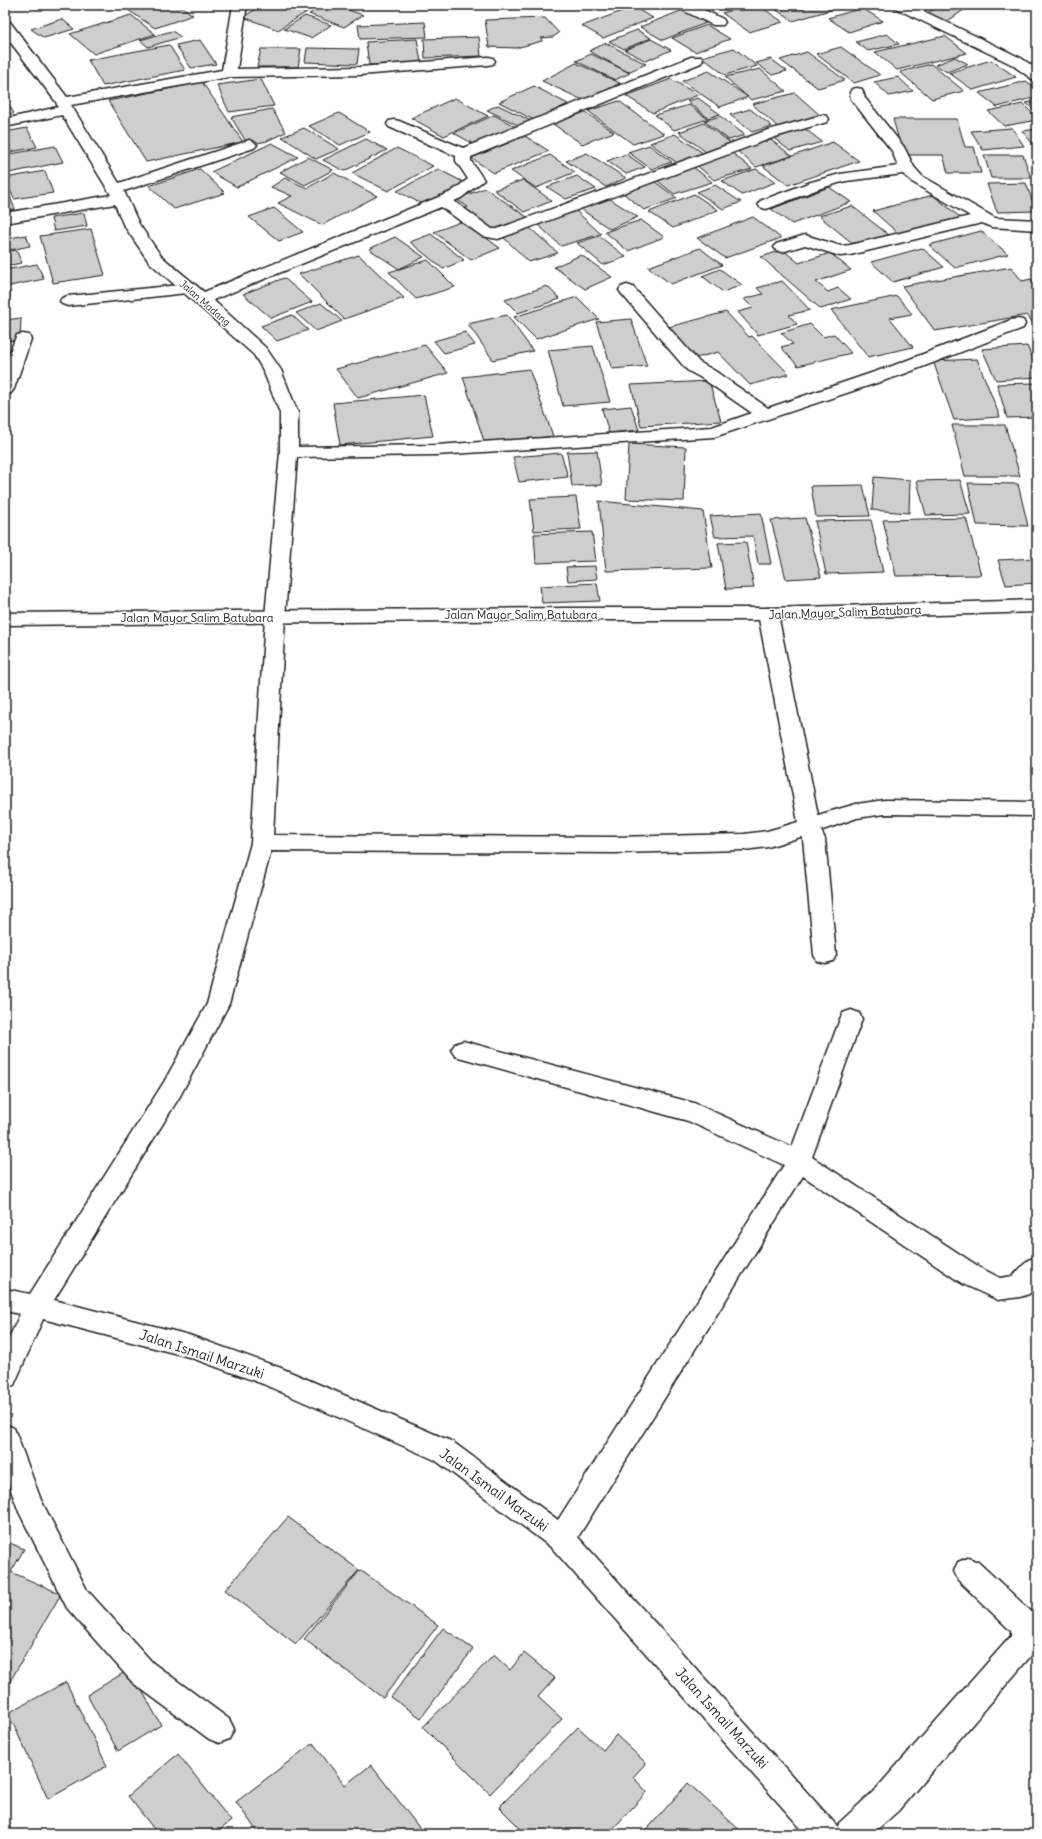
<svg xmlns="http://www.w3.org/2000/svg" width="1042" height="1839" viewBox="0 0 1042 1839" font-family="Delius,sans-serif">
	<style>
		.building { fill: #cecece; stroke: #1c1c1c }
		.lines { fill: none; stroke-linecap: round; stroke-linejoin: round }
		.service-casing { stroke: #1c1c1c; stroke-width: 3 }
		.minor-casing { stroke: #1c1c1c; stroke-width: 3 }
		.tertiary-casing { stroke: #1c1c1c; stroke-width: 3 }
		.service { fill: #fff; fill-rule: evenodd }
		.minor { fill: #fff; fill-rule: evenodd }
		.tertiary { fill: #fff; fill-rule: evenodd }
		.labels { text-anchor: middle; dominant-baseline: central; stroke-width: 3; stroke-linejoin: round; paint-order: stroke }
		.far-street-label { font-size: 10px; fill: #1c1c1c; stroke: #fff }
		.street-label { font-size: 12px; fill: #1c1c1c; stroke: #fff }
		.near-street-label { font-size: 14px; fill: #1c1c1c; stroke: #fff }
	</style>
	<rect width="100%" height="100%" fill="#fff"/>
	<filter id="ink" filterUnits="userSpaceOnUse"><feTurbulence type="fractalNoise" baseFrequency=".025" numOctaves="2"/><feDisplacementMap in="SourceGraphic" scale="8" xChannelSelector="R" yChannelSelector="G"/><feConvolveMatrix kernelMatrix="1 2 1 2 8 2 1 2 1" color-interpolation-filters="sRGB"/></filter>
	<g filter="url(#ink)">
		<path class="building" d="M141 5H179L193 15 155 28 128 10Z
			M263 5H304L313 8 278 30 243 17Z
			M325 5H335L363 15 344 27 309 14Z
			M750 5H758L783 22 749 32 722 13Z
			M769 5H843L844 6 793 21Z
			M924 5H971L945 23 924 15 934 9Z
			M633 7 653 18 603 38 582 26Z
			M862 8 883 21 849 32 828 18Z
			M683 10 706 23 663 40 640 27Z
			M131 15 155 34 94 54 70 34Z
			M305 16 331 25 311 38 284 29Z
			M545 18 559 33 553 37 541 38 542 41 516 48 489 47 485 20Z
			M62 19 74 29 44 38 31 29Z
			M425 22 427 37 360 39 358 25Z
			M707 25 730 39 695 52 672 38Z
			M637 30 651 38 624 49 609 41Z
			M172 31 181 37 148 47 140 40Z
			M887 34 899 44 868 51 856 42Z
			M945 36 967 53 897 70 875 52Z
			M479 37 481 56 425 58 424 39Z
			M417 39 421 62 369 65 366 42Z
			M651 39 671 50 646 61 625 50Z
			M200 40 216 64 191 68 176 45Z
			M606 43 646 64 628 72 589 51Z
			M169 45 185 70 103 86 88 60Z
			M841 47 880 75 854 83 816 54Z
			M307 48 359 49 357 64 305 62Z
			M734 48 757 66 725 75 702 57Z
			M261 49H301L298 67H257Z
			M807 52 845 80 818 88 780 60Z
			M591 54 630 73 615 80 576 61Z
			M955 57 968 64 947 72 935 65Z
			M771 59 787 71 772 75 756 63Z
			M991 60 1016 77 973 90 949 73Z
			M576 63 620 83 585 101 542 81Z
			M931 64 964 91 932 99 900 72Z
			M760 69 786 91 751 100 725 77Z
			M709 71 748 97 720 107 682 81Z
			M898 77 913 91 889 96 874 82Z
			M261 79 274 106 229 112 217 85Z
			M671 79 698 95 653 113 626 96Z
			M1026 81 1037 89V97L997 107 979 93Z
			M202 82 243 142 146 162 108 101Z
			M534 86 568 104 534 120 499 102Z
			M795 93 821 116 778 127 752 104Z
			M455 98 488 116 444 136 411 118Z
			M698 98 720 114 708 118 687 101Z
			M5 99 14 113 5 116Z
			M619 101 664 134 633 144 588 111Z
			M1037 101V113L1026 103Z
			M1023 104 1037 118V120L1004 126 988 111Z
			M498 105 531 121 520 126 487 110Z
			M689 105 708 119 674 130 655 115Z
			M272 109 286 132 267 141 248 145 231 117Z
			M750 109 772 126 752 132 730 115Z
			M585 112 614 132 582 144 553 124Z
			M339 113 370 132 340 145 309 126Z
			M494 115 516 127 475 145 454 133Z
			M720 116 745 135 729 140 704 121Z
			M893 119H957L965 147H974L981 173H948L943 155H903Z
			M704 123 731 143 706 152 679 132Z
			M803 127 822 142 790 151 771 136Z
			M27 128 37 147 5 153V132Z
			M304 128 339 149 316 159 282 137Z
			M1012 128 1024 146 983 150 971 131Z
			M1037 129V149L1022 131Z
			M675 134 703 153 677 163 650 143Z
			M525 136 549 151 494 173 471 158Z
			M366 139 387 150 344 171 323 160Z
			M771 140 792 156 756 167 736 150Z
			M833 142 859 161 788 185 763 166Z
			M272 143 298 157 237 187 211 172Z
			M649 145 672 162 651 169 628 152Z
			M55 146 63 162 9 173 5 164V155Z
			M397 148 433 166 388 191 352 173Z
			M731 152 752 169 714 180 694 163Z
			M587 153 626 178 606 187 566 161Z
			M626 154 645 167 626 174 607 161Z
			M550 155 575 172 536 188 511 171Z
			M984 155H1023L1031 178H991Z
			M308 157 333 170 305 185 280 172Z
			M692 166 712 182 674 194 654 178Z
			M200 169 225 193 174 209 149 186Z
			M438 169 465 183 424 205 397 191Z
			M756 169 776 182 742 195 722 181Z
			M45 171 53 193 14 199 5 178Z
			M334 173 377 196 322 225 278 203 292 196 271 187 285 178 307 188Z
			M577 176 596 189 566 199 547 187Z
			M651 179 677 198 644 210 619 190Z
			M523 180 552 201 524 212 494 190Z
			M1026 183 1036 211 997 212 987 184Z
			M5 185 15 209 5 211Z
			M715 185 741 202 723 209 697 192Z
			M829 187 851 202 792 224 771 209Z
			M485 188 530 219 493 234 460 210 468 207 456 199Z
			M694 194 718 210 673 228 649 212Z
			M933 195 961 218 900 235 873 211Z
			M607 197 638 217 610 229 579 208Z
			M852 206 889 235 856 246 819 216Z
			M274 208 303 232 279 241 249 217Z
			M575 210 601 234 561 246 535 222Z
			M84 213 87 226 54 231 51 218Z
			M753 217 781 238 725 258 697 238Z
			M641 220 664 237 628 251 605 232Z
			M463 221 500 248 471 260 434 232Z
			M530 228 558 253 529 262 502 236Z
			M91 229 105 275 53 283 40 236Z
			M981 231 1008 254 955 268 929 245Z
			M431 234 464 260 443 269 410 242Z
			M26 235 30 246 5 251V239Z
			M599 236 626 257 603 265 577 243Z
			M395 237 424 257 399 269 369 249Z
			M700 248 722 265 671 284 648 267Z
			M922 248 944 267 893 282 871 262Z
			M16 250 22 263 5 266V252Z
			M783 250 799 263 830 253 851 270 816 282 828 292 838 288 851 299 821 309 761 257Z
			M359 255 404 298 344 319 299 274Z
			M581 255 612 277 585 289 554 267Z
			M428 260 455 287 416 299 389 272Z
			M37 264 44 279 5 287V270Z
			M1011 267 1022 281 1031 279 1037 287V322L1033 323 1027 315 935 331 902 286Z
			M720 269 742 285 723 292 702 276Z
			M284 278 312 302 271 318 243 294Z
			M782 281 810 310 789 315 797 324 758 335 738 312 753 308 744 299 763 294 757 288Z
			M547 286 560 299 518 313 505 300Z
			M5 292H10L8 315H5Z
			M897 296 912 314 890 318 913 347 868 357 831 310Z
			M577 297 599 319 536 339 514 317Z
			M321 303 342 321 316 331 296 313Z
			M726 312 749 337 752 336 789 374 750 385 718 352 689 360 661 329Z
			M292 315 308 330 277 341 261 326Z
			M507 315 533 351 493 360 468 324Z
			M21 318 20 340 5 341V320Z
			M631 319 647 366 612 369 596 322Z
			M810 324 823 337 834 334 851 353 798 366 781 347 793 344 781 333Z
			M465 332 475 345 444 353 434 341Z
			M425 345 448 373 358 398 336 369Z
			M593 346 610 402 563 406 548 350Z
			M1027 346 1037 368V377L996 380 982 349Z
			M977 359 1000 417 954 420 933 361Z
			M529 369 553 436 485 444 463 377Z
			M709 381 721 421 641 426 631 385Z
			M1037 383V417L1007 418 997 384Z
			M424 395 433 436 340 445 333 403Z
			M631 406 639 430 609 433 602 409Z
			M952 425H1005L1020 476H965Z
			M629 444 686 447 684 501 626 499Z
			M597 451 602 485 572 486 567 452Z
			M561 453 568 477 519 482 513 457Z
			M874 477 910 480 909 513 872 510Z
			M960 480 970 514 926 515 917 481Z
			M968 483 1018 484 1028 526 977 525Z
			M863 485 870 516 816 517 811 486Z
			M576 497 581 529 534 531 530 499Z
			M599 501 703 511 712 568 606 571Z
			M761 513 771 564H758L753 536 715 537 710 516Z
			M805 518 821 577 786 579 771 520Z
			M966 518 981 575 896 576 883 520Z
			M871 520 883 572 826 574 815 521Z
			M592 532 596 561 536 563 534 534Z
			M746 542 754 588 726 589 718 543Z
			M1037 558V583L1006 585 998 560Z
			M595 566 597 579 568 581 566 567Z
			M597 583 600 601 542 603 540 586Z
			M288 1517 359 1570 296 1644 225 1590Z
			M5 1541 24 1549 11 1572 61 1594 5 1690Z
			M360 1570 438 1625 383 1698 304 1639Z
			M443 1628 473 1649 421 1718 391 1697Z
			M524 1653 555 1678 538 1697 562 1719 490 1794 423 1727 494 1655 510 1670Z
			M130 1669 161 1725 118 1751 87 1695Z
			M66 1682 107 1766 48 1799 8 1713Z
			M578 1727 603 1750 616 1735 646 1763 633 1777 647 1792 608 1834H526L499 1807Z
			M313 1743 345 1785 371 1765 424 1834H259L236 1802Z
			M178 1754 231 1821 215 1834H158L128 1796Z
			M688 1783 744 1834H643Z"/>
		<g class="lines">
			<defs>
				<path id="service" d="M190 284 196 286 198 289 196 292 68 306 62 304 60 301 62 298 68 296Z
					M810 819 817 822 825 839 836 955 833 961 825 963 817 961 814 955 803 839 799 827 803 822Z"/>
				<path id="minor" d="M233 5H247L237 69 359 67 488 57 493 58 495 61 493 64 488 65 359 75 229 77 71 105 119 183 244 142 249 140 254 142 257 145 254 148 124 191 139 224 161 256 204 292 451 192 468 179 456 161V156L389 127 387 124 389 121 394 120 399 121 463 148 691 57H701L703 60 701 63 471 157V161L484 180 461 198 454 201 492 229H497L765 131 822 115 827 116 829 119 827 122 775 137 498 239 482 236 441 207 213 300 266 348 281 370 298 413V447L436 445 712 427 752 413 703 379 687 370 621 293 619 290 621 287 627 285 633 287 699 362 715 371 768 408 892 366 1011 320 1017 319 1023 320 1025 324 1023 328 904 374 714 437 436 455 297 457 285 617 273 835 614 837 744 834 767 831 798 822 758 614 761 610 768 608 775 610 778 614 818 815 856 804 885 800 1037 802V816L885 814 857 818 817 832 768 847 744 850 614 853 271 851 229 1004 180 1096 54 1300 189 1335 281 1368 453 1442 558 1520 784 1165 688 1121 455 1056 451 1050 455 1044 463 1041 694 1103 792 1147 840 1019 843 1013 851 1010 859 1013 862 1019 812 1157 981 1268 1000 1278 1013 1276 1028 1260 1037 1257V1285L1029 1294 1020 1297 998 1300 963 1284 803 1176 578 1537 838 1827 839 1823 876 1789 1011 1636V1631L958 1580 954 1571 958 1562 968 1558 978 1562 1035 1615C1039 1624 1039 1642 1035 1651L898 1811 872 1834H806L552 1548 435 1460 263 1384 189 1357 43 1319 14 1385 5 1389V1347L20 1314 5 1311V1289L30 1294 164 1082 207 1004 251 843 265 617 280 452V413L263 370 254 355 149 262 123 224 115 204 5 223V213L111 195 62 115 5 127V119L58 107 56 102 5 35V21L10 22 67 97 222 70Z
					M676 5H694L723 19 725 22 723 25H713L678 8Z
					M893 5H911L1021 58 1037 69V80L1032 79 1011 64 895 8Z
					M857 88 862 89 865 98 904 147 914 167 922 176 995 218 1037 220V230L991 227 982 223 850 255 840 256 805 245 782 252 776 250 774 247 776 244 805 235 841 246 850 245 970 216 912 182 903 174 846 181 821 188 772 207 766 209 760 207 758 204 760 201 811 182 840 174 898 166 892 151 851 99 850 92 852 89Z
					M23 334 29 335 31 339 14 389 11 393 5 394V365L15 339 17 335Z
					M5 1424 14 1428 41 1500 87 1590 153 1663 229 1719 234 1729 229 1739 219 1743 209 1739 133 1683 67 1608 19 1512 5 1474Z"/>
				<path id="tertiary" d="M1037 600V612L768 620H570L5 625V613L570 608H768Z"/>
			</defs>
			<use href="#service" class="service-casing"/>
			<use href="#minor" class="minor-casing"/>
			<use href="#tertiary" class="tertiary-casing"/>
			<use href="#service" class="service"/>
			<use href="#minor" class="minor"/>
			<use href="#tertiary" class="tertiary"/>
		</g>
	</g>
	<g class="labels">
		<g class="far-street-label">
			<text transform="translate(205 303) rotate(41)">Jalan Madang</text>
		</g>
		<g class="street-label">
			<text transform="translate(845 612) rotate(-2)">Jalan Mayor Salim Batubara</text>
			<text x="521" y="614">Jalan Mayor Salim Batubara</text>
			<text x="197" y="617">Jalan Mayor Salim Batubara</text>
		</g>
		<g class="near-street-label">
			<text transform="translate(202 1354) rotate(18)">Jalan Ismail Marzuki</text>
			<text transform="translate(494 1490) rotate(36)">Jalan Ismail Marzuki</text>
			<text transform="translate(722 1718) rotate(48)">Jalan Ismail Marzuki</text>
		</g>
	</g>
	<rect width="1042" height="1839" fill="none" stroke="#fff" stroke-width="20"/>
	<rect x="10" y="10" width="1022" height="1819" fill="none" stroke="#1c1c1c" stroke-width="1.5" filter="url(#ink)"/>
</svg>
